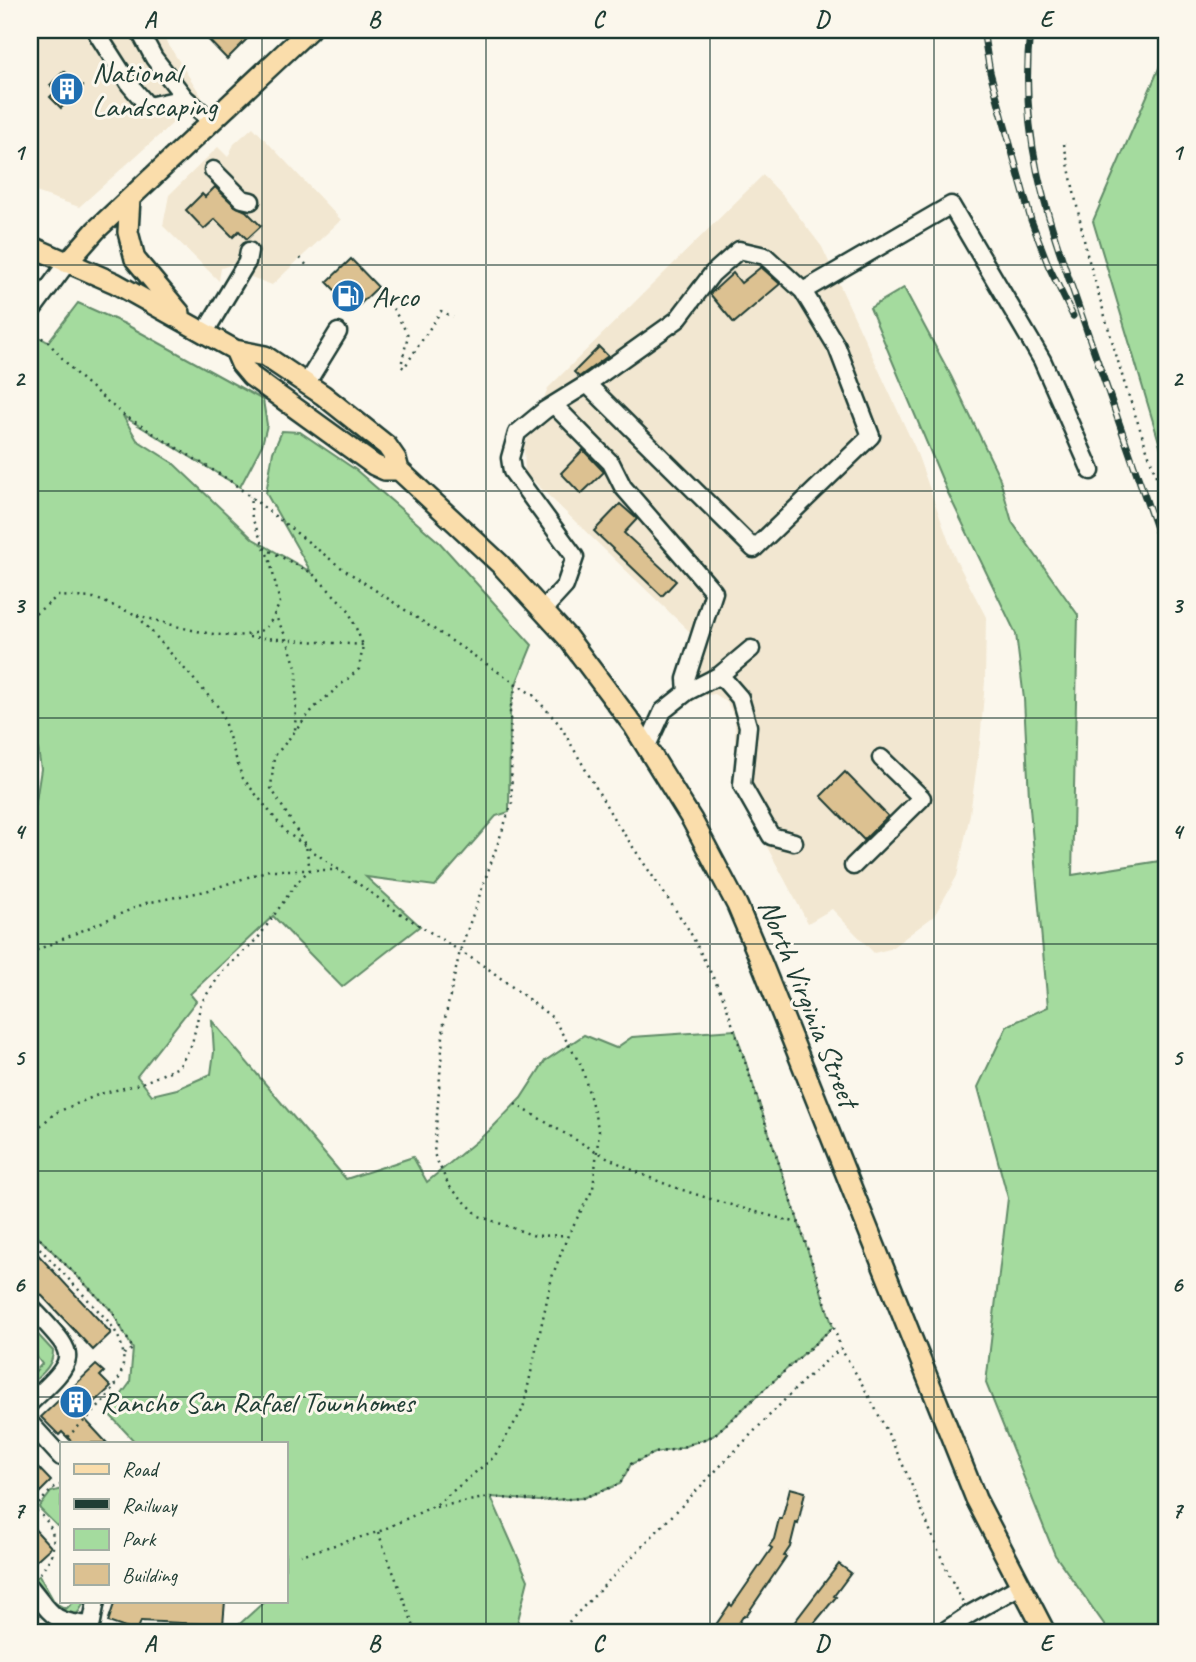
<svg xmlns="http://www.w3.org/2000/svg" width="1196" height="1662" viewBox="0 0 1196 1662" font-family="Caveat,sans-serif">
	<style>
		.built { fill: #f2e7d1 }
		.green { fill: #a4db9e; stroke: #628c69; stroke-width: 2 }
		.building { fill: #dcc191; stroke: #1f3d34; stroke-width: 2 }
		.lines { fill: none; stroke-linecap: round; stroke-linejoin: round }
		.minor-casing { stroke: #1f3d34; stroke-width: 21 }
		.major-casing { stroke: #1f3d34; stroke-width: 24 }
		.path { stroke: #1f3d34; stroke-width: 2.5; stroke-dasharray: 2 5; stroke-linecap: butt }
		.minor { stroke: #fbf7ec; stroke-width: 16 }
		.major { stroke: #faddab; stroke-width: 19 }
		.rail-casing { stroke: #1f3d34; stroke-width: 7 }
		.rail { stroke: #fbf7ec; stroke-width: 4.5; stroke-dasharray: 13; stroke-linecap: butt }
		.grid { fill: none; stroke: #1f3d34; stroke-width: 2; stroke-opacity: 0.55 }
		.labels { text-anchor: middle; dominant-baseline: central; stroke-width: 6; stroke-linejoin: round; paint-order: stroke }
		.poi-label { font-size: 30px; fill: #1f3d34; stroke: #fbf7ec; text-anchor: start }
		.street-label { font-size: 30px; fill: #1f3d34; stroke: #fbf7ec }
		.neatline { fill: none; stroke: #1f3d34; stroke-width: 2.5 }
		.grid-label { font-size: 23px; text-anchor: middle; font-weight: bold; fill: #1f3d34 }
	</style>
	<rect width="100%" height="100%" fill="#fbf7ec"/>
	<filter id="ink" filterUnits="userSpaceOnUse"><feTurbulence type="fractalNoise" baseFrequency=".0143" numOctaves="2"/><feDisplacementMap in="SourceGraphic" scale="14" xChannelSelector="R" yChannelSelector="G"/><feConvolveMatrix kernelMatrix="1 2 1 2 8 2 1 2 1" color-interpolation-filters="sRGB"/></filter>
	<g filter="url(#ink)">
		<path class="built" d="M30 30H159L202 97 79 207 30 190Z
			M253 127 341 220 272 285 251 277 237 263 221 268 219 281 163 226 169 195 218 147 228 157 234 144Z
			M763 175 784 197 822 247 915 448 954 556 986 617 985 681 980 743 970 814 957 876 934 916 890 949 874 953 832 909 808 923 738 793 735 765V719L727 702 715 694 701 696 692 702 687 692 678 687 690 651V632L525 473 524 447 548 388Z"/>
		<path class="green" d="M1166 52V465L1093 221Z
			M904 288 951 376 999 476 1012 522 1078 615 1072 875 1166 860V1632L1109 1631 1055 1555 986 1383 1008 1198 978 1087 1007 1026 1048 1007 1029 797 1024 699 1016 634 947 491 870 308Z
			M78 303 125 324 263 400 267 425 262 445 240 487 123 416 137 440 173 463 253 539 311 572 266 493 273 452 282 431 300 432 356 470 440 543 532 645 516 684 510 710 509 812 496 816 435 886 366 877 420 926 342 987 273 916 190 994 196 1001 137 1076 152 1095 177 1089 211 1074 214 1052 212 1021 346 1179 413 1157 427 1182 490 1130 521 1098 545 1061 584 1035 616 1048 632 1037 735 1030 833 1327 713 1436 677 1449 655 1453 631 1464 620 1484 583 1498 539 1501 491 1497 528 1580 515 1632H155L159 1630 232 1631 265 1601H285V1443H136L108 1413 130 1383 133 1349 112 1311 30 1229V824L36 801 41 769 30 697V353L39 337 48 342Z
			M30 1326 53 1351C53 1367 40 1375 30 1385V1377L42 1364 30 1348Z
			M61 1489V1524L57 1526 39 1508 51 1492Z
			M39 1575 55 1603 66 1609 74 1601H84C71 1640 45 1595 34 1580Z"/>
		<path class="building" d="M199 30H256L227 59Z
			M64 71 83 86 61 108 50 97 56 91 50 85Z
			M215 187 235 206 246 211 261 226 247 239 239 231 233 237 215 219 204 229 186 210 202 194 205 197Z
			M351 259 378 287 354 310 327 282Z
			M761 267 780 284 734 323 710 294 733 273 741 283Z
			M599 347 608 356 579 377 574 372Z
			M583 450 604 472 581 494 561 473Z
			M620 504 637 519 624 533 676 581 662 596 594 531Z
			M845 772 888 816 864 840 821 796Z
			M30 1246 111 1333 93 1350 30 1283Z
			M96 1365 104 1372 100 1376 111 1387 81 1415 107 1443H73L62 1432 59 1435 41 1417Z
			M30 1459 51 1481 30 1502Z
			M790 1488 805 1492 798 1524 796 1523 790 1547 784 1556 786 1557 746 1616 744 1615 733 1632H711L730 1604 732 1606 772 1548 769 1546 774 1539 779 1519H782Z
			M30 1524 51 1547 30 1566Z
			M839 1564 851 1573 834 1596 836 1597 807 1632H787Z
			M115 1601H225L223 1625 141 1621 137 1632 108 1622Z"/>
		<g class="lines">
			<defs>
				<path id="minor" d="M105 30 98 35 130 85 148 106 185 98
					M139 30 154 58 185 98 212 121
					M213 170 242 199 251 201
					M803 291 951 205 1042 360 1091 471
					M30 313 67 263
					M205 332 247 262 249 251
					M306 384 338 332
					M554 405 611 463 623 487 714 592 686 679 687 692
					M543 610 565 586 575 557 512 471 510 458 517 433 545 410 587 384 677 320 712 274 739 250 765 256 803 291 837 347 871 436 754 549 587 384
					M720 675 751 649
					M647 746 663 711 687 692 720 675 740 698 748 726 742 785 771 836 794 842
					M853 866 922 798 881 758
					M30 1306C77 1357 82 1354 30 1403
					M30 1423 61 1457
					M30 1587C53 1615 51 1622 90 1625
					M90 1632 96 1601
					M943 1632 970 1614 1020 1586"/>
				<path id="major" d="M130 198 128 232 135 259 180 313
					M30 246 115 283 235 350 265 356 323 395 387 446 396 459 399 470 500 564 567 637 633 725 692 820 737 905 762 964 976 1499 1045 1632
					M67 263 96 230 309 30
					M235 350 241 364 251 376 374 465 385 470H399"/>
			</defs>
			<use href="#minor" class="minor-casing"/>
			<use href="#major" class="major-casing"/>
			<path class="path" d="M1064 144 1087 254 1124 382 1166 505
				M300 258 309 268
				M378 294 394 310 408 335 401 366 404 368 441 311 453 317
				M30 330 48 342 78 376 122 414 229 480 339 566 533 695 560 725 614 819 689 930 724 999 841 1349C864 1385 884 1424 902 1463 923 1509 938 1557 963 1602
				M264 548 312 573 348 609 363 645 359 669 314 708 274 757 271 788 306 846 310 870
				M274 613 287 639 297 671 295 732
				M137 615C167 623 240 649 266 627 272 622 276 610 280 603L270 561 252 518 250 496
				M30 618 58 596 94 598 137 615 220 709 242 777 286 832 395 910 490 970 553 1018 582 1067 599 1131 593 1189 568 1235 552 1277 523 1409 494 1457 436 1505 378 1532 301 1555
				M249 637 363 645
				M516 684 510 710 512 803 460 951 444 1023 434 1154 449 1186 479 1216 535 1236 567 1235
				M30 953 146 903 206 891 269 870H339
				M515 1104C563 1132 611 1163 663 1183 706 1199 752 1211 798 1223
				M30 1135 55 1113 100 1094 140 1084 179 1067 192 1044 201 1003 222 972 258 938 296 884 309 870
				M30 1229 112 1311 133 1349 124 1354
				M30 1238 108 1321C149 1372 99 1406 64 1440
				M30 1507C60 1524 60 1553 37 1576
				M436 1507 490 1497 539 1501 583 1498 620 1484 631 1464 655 1453 677 1449 713 1436 832 1328
				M34 1509 54 1487 61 1485
				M378 1532 416 1632
				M559 1632 802 1382 840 1349"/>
			<use href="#minor" class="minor"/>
			<use href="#major" class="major"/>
			<defs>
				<path id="rail" d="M983 30 990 72 1031 220 1049 267 1073 316
					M1030 30C1018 147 1050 223 1087 331 1113 406 1140 482 1166 557"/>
			</defs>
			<use href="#rail" class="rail-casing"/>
			<use href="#rail" class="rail"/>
		</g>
	</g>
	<path class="grid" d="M262 30V1443M486 30V1632M710 30V1632M934 30V1632M30 265H1166M30 491H1166M30 718H1166M30 944H1166M30 1171H1166M30 1397H1166M262 1601V1632"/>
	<defs>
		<symbol id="building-disc" viewBox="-11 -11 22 22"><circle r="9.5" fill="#1f6fb2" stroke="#fbf7ec"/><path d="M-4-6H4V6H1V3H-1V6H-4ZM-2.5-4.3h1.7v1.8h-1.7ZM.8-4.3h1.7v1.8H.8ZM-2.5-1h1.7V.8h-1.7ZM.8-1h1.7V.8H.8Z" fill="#fff"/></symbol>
		<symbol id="fuel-disc" viewBox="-11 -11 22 22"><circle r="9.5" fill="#1f6fb2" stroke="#fbf7ec"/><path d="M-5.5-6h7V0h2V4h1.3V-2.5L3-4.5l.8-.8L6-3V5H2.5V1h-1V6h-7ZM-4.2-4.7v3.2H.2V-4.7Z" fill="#fff"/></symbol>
	</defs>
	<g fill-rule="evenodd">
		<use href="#building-disc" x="48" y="70" width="38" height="38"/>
		<use href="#fuel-disc" x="329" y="277" width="38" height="38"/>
		<use href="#building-disc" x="57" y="1383" width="38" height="38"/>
	</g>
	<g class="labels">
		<g class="poi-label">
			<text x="92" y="72">National<tspan x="92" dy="34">Landscaping</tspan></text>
			<text x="372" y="296">Arco</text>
			<text x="100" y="1402">Rancho San Rafael Townhomes</text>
		</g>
		<g class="street-label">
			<text transform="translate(809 1003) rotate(68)">North Virginia Street</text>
		</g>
	</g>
	<rect width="1196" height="1662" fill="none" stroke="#fbf7ec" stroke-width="77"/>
	<rect x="60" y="1442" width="228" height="161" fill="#fbf7ec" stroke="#a3ada2" stroke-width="2"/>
	<rect x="74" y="1464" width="35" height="10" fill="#faddab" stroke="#a3ada2" stroke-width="2"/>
	<text x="122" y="1476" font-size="21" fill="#1f3d34">Road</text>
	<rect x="74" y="1499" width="35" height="10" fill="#1f3d34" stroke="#a3ada2" stroke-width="2"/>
	<text x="122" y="1512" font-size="21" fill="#1f3d34">Railway</text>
	<rect x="74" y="1529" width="35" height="21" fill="#a4db9e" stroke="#a3ada2" stroke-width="2"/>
	<text x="122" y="1546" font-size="21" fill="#1f3d34">Park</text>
	<rect x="74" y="1564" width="35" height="21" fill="#dcc191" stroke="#a3ada2" stroke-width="2"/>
	<text x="122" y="1582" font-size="21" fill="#1f3d34">Building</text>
	<rect x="38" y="38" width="1120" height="1586" class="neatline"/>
	<g class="grid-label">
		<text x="150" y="27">A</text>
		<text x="374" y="27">B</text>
		<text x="598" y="27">C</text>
		<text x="822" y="27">D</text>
		<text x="1046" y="27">E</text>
		<text x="19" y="160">1</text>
		<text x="1177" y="160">1</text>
		<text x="19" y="386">2</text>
		<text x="1177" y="386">2</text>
		<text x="19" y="613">3</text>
		<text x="1177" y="613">3</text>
		<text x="19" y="839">4</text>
		<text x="1177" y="839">4</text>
		<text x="19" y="1065">5</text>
		<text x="1177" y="1065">5</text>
		<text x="19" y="1292">6</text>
		<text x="1177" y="1292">6</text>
		<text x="19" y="1518">7</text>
		<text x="1177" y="1518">7</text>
		<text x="150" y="1651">A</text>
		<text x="374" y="1651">B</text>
		<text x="598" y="1651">C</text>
		<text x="822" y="1651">D</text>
		<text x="1046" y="1651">E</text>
	</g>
</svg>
